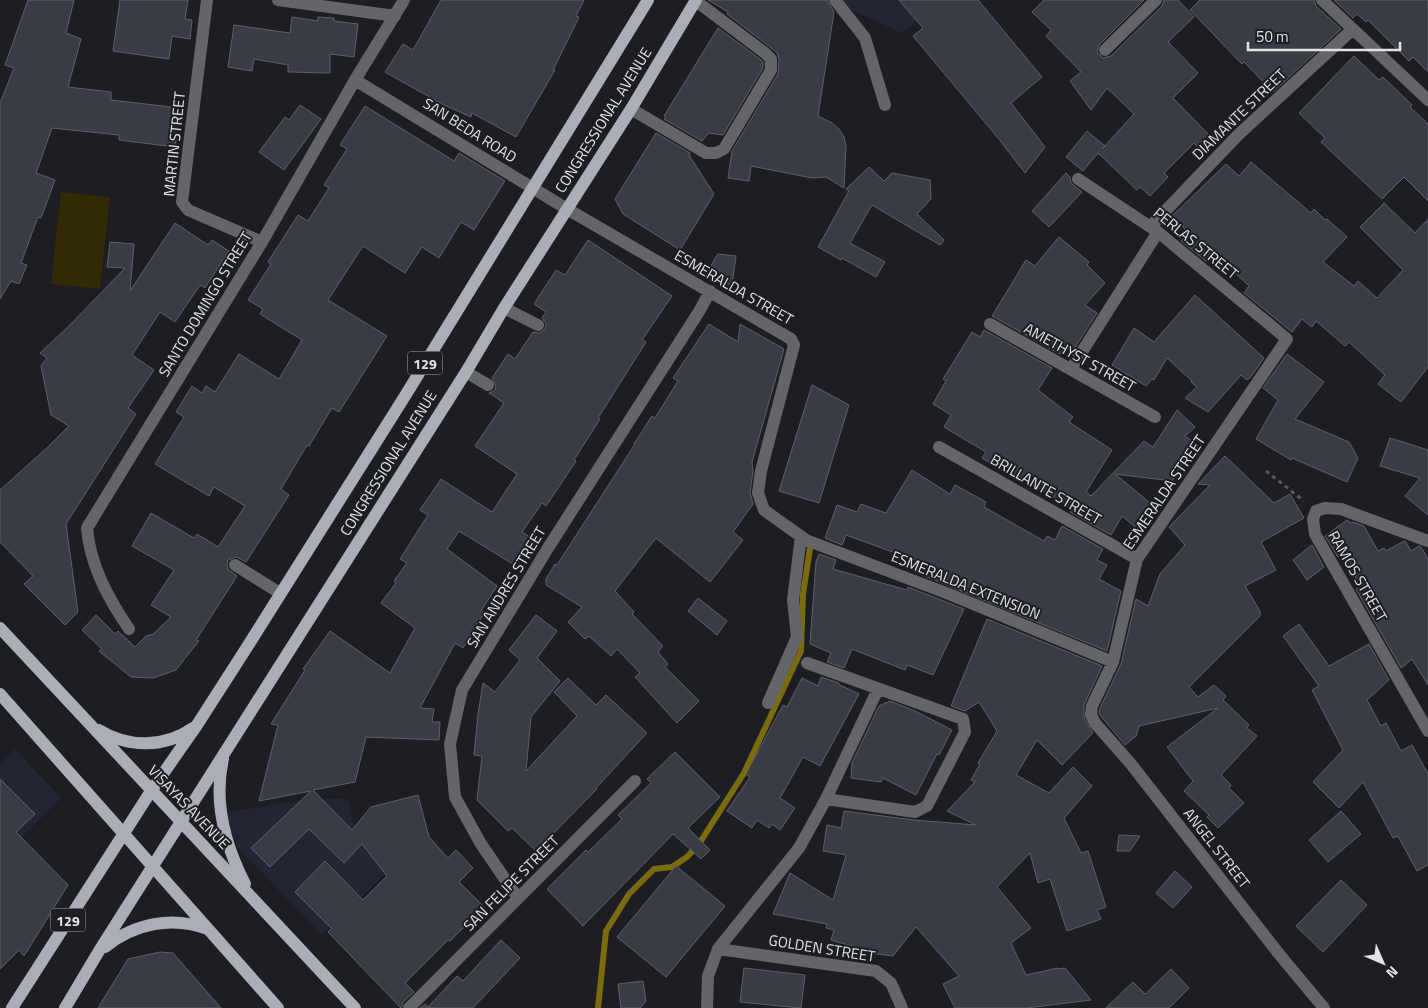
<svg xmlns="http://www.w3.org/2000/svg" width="1428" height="1008" viewBox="0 0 1428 1008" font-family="'Titillium Web',sans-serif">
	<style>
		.built { fill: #232632 }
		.green { fill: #322b04 }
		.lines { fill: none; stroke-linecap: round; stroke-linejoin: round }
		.stream { stroke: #7b6b0f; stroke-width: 6 }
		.building { fill: #3a3c43; stroke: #5e6068 }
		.path { stroke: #595b61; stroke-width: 3; stroke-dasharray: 4 4; stroke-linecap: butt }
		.minor { stroke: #646569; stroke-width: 12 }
		.major { stroke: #acaeb5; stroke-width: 12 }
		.labels { text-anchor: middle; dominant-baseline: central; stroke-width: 4; stroke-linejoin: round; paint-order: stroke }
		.shield { fill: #1c1e24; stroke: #a6a8ac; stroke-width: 1 }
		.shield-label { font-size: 14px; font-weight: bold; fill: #e1e3e7 }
		.street-label { font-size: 15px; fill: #e1e3e7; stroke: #1c1e24 }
	</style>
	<rect width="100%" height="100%" fill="#1c1e24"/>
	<path class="built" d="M837 0H939L902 33 841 5Z
		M15 749 61 798 0 859V764Z
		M339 798 347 799 351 810 353 826 351 832 386 873 322 935 238 848 228 821 227 812 284 803Z"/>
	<path class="green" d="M61 192 110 197 100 289 51 284Z"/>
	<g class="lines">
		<path class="stream" d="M598 1008 606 931 629 894 654 869 672 867 687 857 699 844 744 773 801 651 803 594 811 542"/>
	</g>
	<path class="building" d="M28 0H74L66 33 81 39 68 87 111 92V100L180 108 175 147 119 140V135L52 128 36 173 55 180 41 218 38 217 21 263 27 265 19 284 11 281 0 299V103L14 68 5 65Z
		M120 0H188L185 19 192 20 190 39 172 36 169 59 113 51Z
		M441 0H584L576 16 579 17 553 70H555L516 137 472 113 471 117 442 104 385 72 403 44 413 50Z
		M708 0H827L834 12 818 116 832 123 839 129 844 137 846 146 844 188 826 177 812 178 751 166 749 181 728 178 732 151 778 74 779 59 777 53 770 47 727 14 728 12Z
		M899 0H978L1042 77 1011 103 1045 147 1025 173 998 138 913 36 923 28Z
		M1044 0H1144L1099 45 1097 52 1103 58 1111 56 1162 6 1164 0H1178L1194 17 1168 42 1198 73 1173 98 1212 138 1200 149 1194 143 1164 173 1168 177 1150 196 1140 187 1137 190 1098 153 1083 171 1066 157 1087 131 1105 146 1102 149 1134 114 1107 88 1091 110 1070 81 1081 72 1046 36 1051 30 1032 12Z
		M1200 0H1314L1316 6 1341 29 1273 92 1244 62 1242 64 1190 10Z
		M1334 0H1428V72L1413 57 1409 61 1368 20 1366 22 1357 14 1353 18Z
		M292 17 318 21V17L334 18V21L358 24 354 57 330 54V73L288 72V65L254 59 252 71 228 67 234 25 290 33Z
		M718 28 760 59 763 62V68L723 135 709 133 702 141 664 119 666 117 664 116Z
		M1354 56 1379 80 1383 77 1412 105 1410 107 1428 124V201L1404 177 1382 199 1321 142 1325 138 1299 113Z
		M300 105 321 119 284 170 259 152 285 117 289 120Z
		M365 106 454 161 459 153 505 181 474 230 461 222 439 258 422 247 405 273 363 246 328 300 387 336 339 412 332 408 309 446 307 445 281 489 289 495 246 562 236 557 228 560 227 565 228 569 237 576 196 640 199 641 190 652 176 670 153 678 131 677 99 651 102 649 82 630 96 615 115 634 118 631 135 647 146 636 153 634 171 617 151 605 174 570 132 546 151 513 194 538 197 534 218 547 245 506 214 487 209 496 155 464 184 417 176 412 192 386 202 393 206 386 215 392 239 354 279 379 302 340 260 314 263 309 248 300 271 264 268 262 298 215 308 221 329 188 324 185 347 149 340 145Z
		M656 133 690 153 689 155 714 194 680 250 623 214 615 199Z
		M1251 162 1311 213 1314 209 1325 220 1327 219 1347 237 1323 262 1354 286 1358 281 1377 298 1403 270 1360 227 1384 203 1415 233 1428 219V367L1401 402 1378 384 1385 375 1349 342 1345 346 1316 321 1312 327 1302 319 1292 332 1244 293 1249 286 1215 254 1207 262 1181 241 1189 233 1172 216 1226 164 1239 176Z
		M869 167 884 181 892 173 930 180 931 199 917 214 944 240 940 245 872 205 850 243 885 262 876 277 842 258 841 260 818 247 849 191 846 189Z
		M1066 173 1070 177 1071 183 1082 192 1049 227 1032 211Z
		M175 223 208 245 212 240 229 251 205 288 200 285 175 322 160 312 132 355 154 370 128 408 136 414 66 524 78 612 65 625 24 584 33 576 0 542V490L49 446 69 426 51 415 41 366 47 358 40 353 70 325 125 268 107 267 110 242 134 244 130 291Z
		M1059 237 1089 262 1087 265 1105 283 1085 305 1097 313 1072 352 1064 348 1060 354 992 316 1026 260 1035 266Z
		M588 240 672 296 642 340 646 342 598 418 600 419 574 460 576 461 546 506 542 503 522 532 533 539 516 566 459 531 447 549 497 586 481 611 484 613 463 648 455 643 420 708 434 709 432 722H440L439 740 366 737 355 782 313 790 352 830 371 807 418 795 429 837 448 858 456 850 473 868 459 882 484 907 450 941 448 940 405 983 414 992 403 1002 401 1008 328 932 332 929 295 892 325 861 363 900 387 876 362 844 344 863 309 829 270 867 251 848 311 791 259 801 278 725 271 724 305 670 303 669 330 631 390 673 415 628 381 603 396 583 394 581 407 563 400 559 428 515 420 510 441 479 492 512 517 474 475 446 504 403 489 393 495 390 496 386 492 378 508 354 515 359 533 332 539 333 545 329 546 324 542 318 546 312 534 304 556 270 565 275Z
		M718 254 736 256 732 285 704 277Z
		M1195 295 1264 358 1250 378H1249L1247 380 1241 375 1208 412 1185 398 1197 387 1191 382 1192 381 1167 358 1154 380 1152 379 1146 386 1112 365 1134 328 1154 342Z
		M709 324 738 342 740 324 784 349 752 462 753 472 750 492 753 504 733 532 743 540 710 582 656 538 615 591 634 612 632 614 663 646 658 652 668 664 665 667 699 701 677 723 635 677 640 673 617 649 611 656 589 636 585 639 568 622 582 607 546 585V579L555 564 557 565 635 444H634L652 416 655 418 678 381 673 378Z
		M984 330 1052 368 1038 390 1073 417 1069 422 1112 450 1086 492 1091 496 1144 441 1153 447 1177 410 1195 427 1185 436 1195 443 1172 481 1115 474 1155 507 1140 531 1122 516 1111 535 1070 512 1072 508 1013 473 1011 476 982 458 986 452 944 427 951 415 933 404 946 381 943 379 972 332 980 337Z
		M1287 354 1324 382 1295 419 1349 442 1358 458 1347 482 1292 458 1291 460 1256 439 1278 400 1263 388Z
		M812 385 849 405 819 503 779 491Z
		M1390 438 1428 450V515L1405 496 1420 478 1380 466Z
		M1225 456 1274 503 1290 494 1304 518 1261 542 1276 570 1245 586 1260 611V616L1189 687 1198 697 1214 685 1226 696 1223 700 1249 725 1247 728 1257 736 1221 775 1231 785 1229 788 1244 803 1218 828 1207 817 1209 815 1184 791 1193 781 1167 747 1218 708 1139 726 1136 736 1125 745 1099 714 1100 708 1121 664 1136 599 1148 606 1160 574 1185 545 1169 527 1210 485 1198 484Z
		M912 470 950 494 955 485 986 502 984 507 1044 541 1047 536 1055 540 1062 526 1103 549 1097 560 1107 565 1099 579 1121 591 1107 651 915 572 920 562 846 535 842 545 825 538 837 505 857 512 861 504 886 513Z
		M1347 520 1351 523 1353 522 1364 526 1378 551 1384 548 1386 551 1404 541 1406 542 1411 551 1419 546 1421 547 1428 559V685L1412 659 1401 668 1356 589 1361 587 1342 554 1338 557 1325 536Z
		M1312 545 1324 567 1307 580 1293 560Z
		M819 554 836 560 833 569 907 590 908 587 964 609 933 675 907 665 905 670 852 649 844 668 827 662 831 653 810 644 816 562Z
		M698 598 727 621 717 635 688 611Z
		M536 615 557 631 537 658 560 681 531 717 526 771 577 716 554 692 568 678 596 705 606 695 647 733 596 788 597 789 536 851 512 828 508 831 477 800 482 756 474 755 478 714 483 683 495 692 520 660 509 650Z
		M987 619 1102 666 1084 705V718L1093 733 1062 765 1037 740 1016 775 1049 793 1073 767 1092 786 1064 818 1081 853 1088 851 1106 907 1097 910 1101 919 1067 931 1050 879 1038 883 1030 853 997 887 1031 928 1011 943 1026 975 1058 968 1059 969 1065 968 1091 1000 1027 1008H955L943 984 959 976 916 927 893 956 861 952V949L831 940 834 930 826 928 827 924 773 914 790 873 833 900 846 855 823 851 827 825 841 828 844 811 914 820 976 825 947 811 975 782 971 780 980 764 978 763 997 731 979 702 965 711 951 706Z
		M1299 624 1329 666 1369 644 1389 680 1367 700 1381 726 1386 723 1401 751 1412 745 1428 774V865L1417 871 1398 836 1393 838 1363 782 1339 808 1313 782 1343 750 1312 690 1319 686 1283 636Z
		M821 677 839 683 838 684 859 694 820 766 803 757 780 798 795 808 780 830 772 824 769 828 757 820 752 828 727 811 750 777 746 774 783 705 787 707 802 678 818 686Z
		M890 701 915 711 952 730 939 755 937 754 916 795 883 778 881 782 851 778 852 763 879 706Z
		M675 752 720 797 688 828 710 850 701 859 673 834 583 926 547 889 586 850 588 852 622 819 618 815 651 783 647 779Z
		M0 779 35 814 16 832 68 885 24 956 19 950 0 969Z
		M1341 811 1361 834 1328 862 1309 840Z
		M1119 835 1140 836 1130 851H1117Z
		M676 866 725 906 666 977 617 937Z
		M1175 871 1192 887 1173 908 1156 893Z
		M1341 880 1367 905 1323 952 1296 926Z
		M501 940 520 958 473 1008H420L425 1004 428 1007 457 976 463 981Z
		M160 952 173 953 221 1008H98L128 959Z
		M744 968 805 975 801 1008 740 1002Z
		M1171 969 1189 988 1169 1008H1106L1133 982 1145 994Z
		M643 981 646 1001 640 1008H621L618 984Z"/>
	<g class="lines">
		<path class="path" d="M1266 471 1304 501"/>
		<path class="minor" d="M207 0 182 202 188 210 262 242
			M278 0 395 16
			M835 0 865 38 885 105
			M1322 0 1428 100
			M1105 50 1156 0
			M355 80 567 209 791 339 794 345 761 471 758 493 764 510 806 540 949 594 1113 662
			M631 109 706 153H716L724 149 771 70V59L765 53 696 1
			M1078 179 1158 232 1287 339 1137 559 1113 662 1092 706 1091 715 1095 723 1131 764 1279 954 1324 1008
			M1151 226 1238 135 1353 29
			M504 308 538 325
			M990 324 1155 417
			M1071 369 1158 232
			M466 372 488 385
			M939 447 1137 559
			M1428 541 1341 509 1325 508 1316 511 1313 519 1315 534 1428 731
			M235 565 280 593
			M129 629C108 598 90 565 87 528L262 242 355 80 404 0
			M807 663 963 719 965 732 927 806 915 812 826 799
			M768 703 797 637 793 600 801 536
			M518 898 481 844 455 797 450 744 462 690 548 548 700 310 710 291
			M718 949 876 971 891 983 902 1008
			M409 1008 635 781
			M707 1008 708 976 718 949 799 848 826 799 878 689"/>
		<path class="major" d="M0 628 355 1008
			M0 694 278 1008
			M99 730C128 748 165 748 193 728
			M223 759C213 803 225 845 245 884
			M105 947C135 923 172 916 208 929
			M12 1008 151 791 197 725 249 644 405 396 648 0
			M65 1008 99 951 466 372 504 308 631 109 696 0"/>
	</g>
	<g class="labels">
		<g class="shield">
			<rect x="407.5" y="351.5" width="35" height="23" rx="4"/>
			<rect x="50.5" y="908.5" width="35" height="23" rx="4"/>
		</g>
		<g class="shield-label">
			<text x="425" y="363">129</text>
			<text x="68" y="920">129</text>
		</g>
		<g class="street-label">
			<text transform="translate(1239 114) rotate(-44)">DIAMANTE STREET</text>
			<text transform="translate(603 120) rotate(-58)">CONGRESSIONAL AVENUE</text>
			<text transform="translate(470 130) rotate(32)">SAN BEDA ROAD</text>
			<text transform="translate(174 144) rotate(-84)">MARTIN STREET</text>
			<text transform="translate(1196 243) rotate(39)">PERLAS STREET</text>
			<text transform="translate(734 287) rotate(30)">ESMERALDA STREET</text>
			<text transform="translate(205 304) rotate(-59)">SANTO DOMINGO STREET</text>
			<text transform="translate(1080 357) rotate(29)">AMETHYST STREET</text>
			<text transform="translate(388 463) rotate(-58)">CONGRESSIONAL AVENUE</text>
			<text transform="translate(1046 489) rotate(30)">BRILLANTE STREET</text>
			<text transform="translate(1164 492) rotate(-56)">ESMERALDA STREET</text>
			<text transform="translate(1358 576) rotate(60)">RAMOS STREET</text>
			<text transform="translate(966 585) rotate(22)">ESMERALDA EXTENSION</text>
			<text transform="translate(506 587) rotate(-59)">SAN ANDRES STREET</text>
			<text transform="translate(189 807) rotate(46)">VISAYAS AVENUE</text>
			<text transform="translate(1217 848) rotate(52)">ANGEL STREET</text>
			<text transform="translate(511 883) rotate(-45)">SAN FELIPE STREET</text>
			<text transform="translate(822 948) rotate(9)">GOLDEN STREET</text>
		</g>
	</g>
	<g transform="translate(1383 963) rotate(135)" stroke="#1c1e24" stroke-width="4" paint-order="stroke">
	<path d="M0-4L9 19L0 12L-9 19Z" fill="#e1e3e7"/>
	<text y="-8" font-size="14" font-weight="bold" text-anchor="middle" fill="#e1e3e7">N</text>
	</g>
	<path d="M1248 42v8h152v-8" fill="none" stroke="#e1e3e7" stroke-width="2.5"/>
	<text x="1256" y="42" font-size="15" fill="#e1e3e7" stroke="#1c1e24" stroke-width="4" paint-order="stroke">50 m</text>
</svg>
